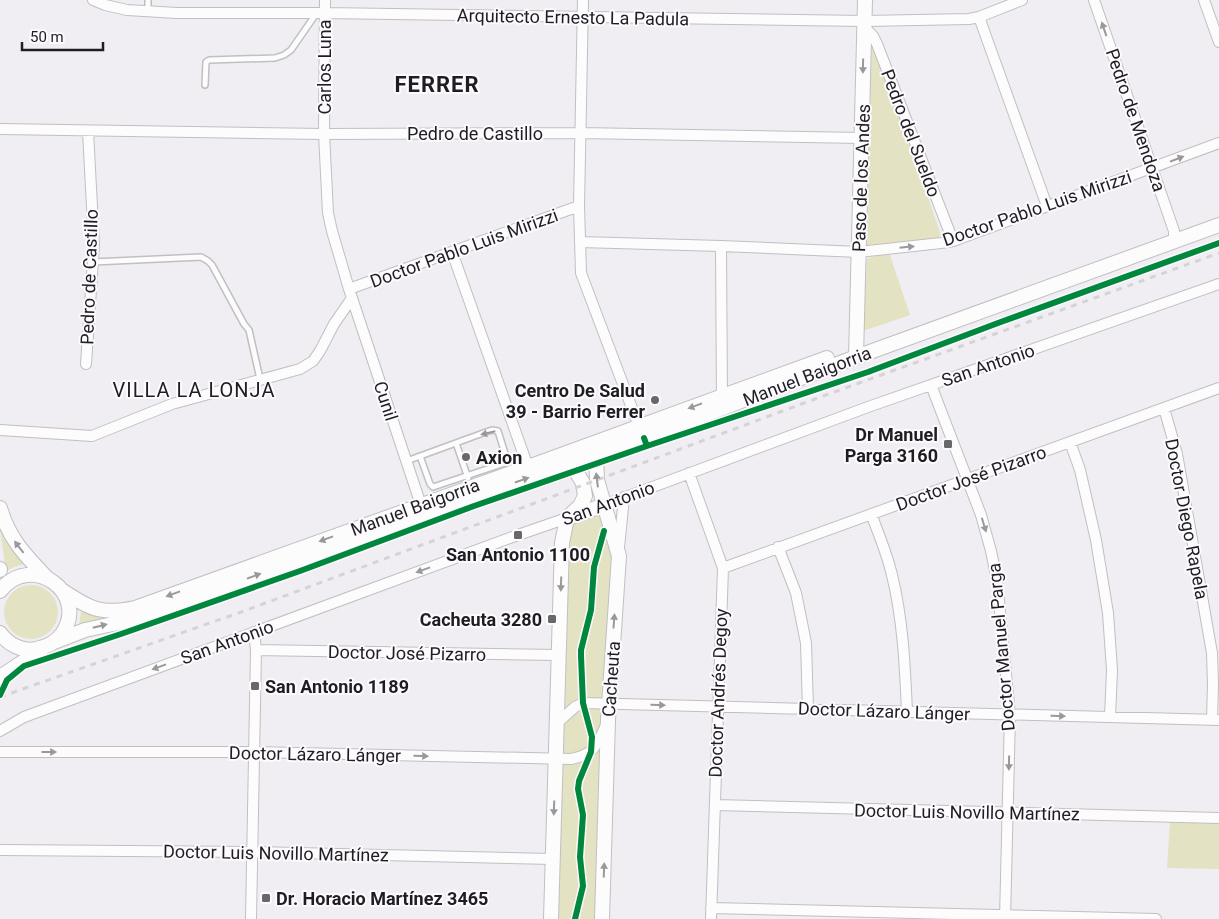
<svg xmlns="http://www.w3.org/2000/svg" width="1219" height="919" viewBox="0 0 1219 919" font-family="Roboto,sans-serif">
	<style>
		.green { fill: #e3e3c4 }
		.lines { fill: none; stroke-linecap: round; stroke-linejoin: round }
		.lane-casing { stroke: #c0bfc1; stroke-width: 8 }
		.street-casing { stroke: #c0bfc1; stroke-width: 12 }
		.secondary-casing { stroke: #c0bfc1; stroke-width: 16 }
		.lane { stroke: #fdfcfd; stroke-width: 5 }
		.street { stroke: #fdfcfd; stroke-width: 10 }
		.secondary { stroke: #fdfcfd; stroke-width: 14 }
		.rail { stroke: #d5d4d5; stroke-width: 3; stroke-dasharray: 6 6; stroke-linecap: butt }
		.cycleway-casing { stroke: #fcfaff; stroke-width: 9 }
		.cycleway { stroke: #00873e; stroke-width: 6 }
		.oneway { fill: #99989a }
		.poi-dot { fill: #68676a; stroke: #fcfaff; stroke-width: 2 }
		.labels { text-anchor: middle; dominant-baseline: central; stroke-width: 4; stroke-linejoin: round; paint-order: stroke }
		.street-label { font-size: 18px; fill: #1e1e20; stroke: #fcfaff }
		.poi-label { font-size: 18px; font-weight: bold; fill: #1e1e20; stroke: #fcfaff; text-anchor: end }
		.quarter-label { font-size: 20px; letter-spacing: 1px; fill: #1e1e20; stroke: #fcfaff }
		.district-label { font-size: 22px; font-weight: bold; letter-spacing: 1px; fill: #1e1e20; stroke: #fcfaff }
	</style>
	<rect width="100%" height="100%" fill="#f0eef2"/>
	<path class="green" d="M872 46 905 130 941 235 937 239 867 245 869 139Z
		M889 252 910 315 863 331 867 259Z
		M604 505 616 545 602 919H551L567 518Z
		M0 529 4 539 24 564 14 567 6 571Z
		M4 612a27 27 0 1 1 54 0a27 27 0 1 1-54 0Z
		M81 611 107 619 79 625Z
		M1170 822 1219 824V869L1167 868Z"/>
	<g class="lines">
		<defs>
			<path id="lane" d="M148 0V11
				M205 85 206 62 209 60 275 58 284 55 291 50 316 14
				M93 262 201 257 208 261 212 265 244 324 249 330 260 379
				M456 443 468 478
				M406 461C435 451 463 440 492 430L498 431 507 460V462L505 463 433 487 430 484 420 456"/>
			<path id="street" d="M93 0 105 5 127 10 177 13H325L865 21 969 19 979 17 1022 0
				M325 0 324 134 328 213 332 231 349 289 421 505
				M583 0 579 206 581 273 641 432
				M1094 0 1174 231V241
				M1204 0 1219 42
				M979 17 1047 206
				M864 27 873 36 877 44 953 241
				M0 129 324 134 581 133 862 138
				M580 242 721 246 859 252 941 243 953 241 1219 143
				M721 246 722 402
				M452 252 528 467
				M349 289 579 206
				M86 364 94 245 88 131
				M931 385 981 515 991 551 997 580 1010 715 1005 919
				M1164 408 1177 454 1212 653 1213 684 1212 720
				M0 430 92 436 172 404 300 369 313 361 320 351 334 324 352 298
				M1070 442 1080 470 1096 540 1108 613 1112 670 1110 717
				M689 473 723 568 711 919
				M604 505 868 407 1219 284
				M871 514C879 534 887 554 892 575 903 620 905 666 907 712
				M778 547 796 593 806 643 808 709
				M619 548 624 497
				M723 568 1219 388
				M256 650 558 655
				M556 724 575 707 583 703 1219 720
				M0 731 24 717 518 535 567 518
				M0 752H254L571 759C595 754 597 745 606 725
				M715 805 1219 818
				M0 850 252 852 553 859
				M711 908 1156 919
				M251 919 256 650 254 632"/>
			<path id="secondary" d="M856 357 865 0
				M595 446 596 454 597 480 619 556 608 720 602 919
				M0 508C9 539 25 555 47 578
				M571 517 604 505
				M0 569V570
				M0 591C31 551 90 593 62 634 56 642 47 647 36 649 22 652 8 644 0 633
				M63 591C90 609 101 615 135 608L528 467 827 358
				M54 642 85 630 136 619 644 438 856 357 1219 225
				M0 677 41 650
				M551 919 562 543 567 518 580 506 585 496 583 483 571 463 569 456"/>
		</defs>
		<use href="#lane" class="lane-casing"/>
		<use href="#street" class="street-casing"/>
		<use href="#secondary" class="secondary-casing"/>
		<use href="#lane" class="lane"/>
		<use href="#street" class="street"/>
		<use href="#secondary" class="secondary"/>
		<path class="rail" d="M0 697 244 611 815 399 1219 253"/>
		<defs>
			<path id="cycleway" d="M644 438 647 446 868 372 998 323 1219 243
				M0 695 7 680 24 666 121 634 300 571 474 506 647 446
				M575 919 583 886 580 857 583 815 578 789 579 781 591 752 592 737 583 703 581 656V650L591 610 594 567 604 531"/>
		</defs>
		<use href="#cycleway" class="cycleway-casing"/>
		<use href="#cycleway" class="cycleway"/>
	</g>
	<defs><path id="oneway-solid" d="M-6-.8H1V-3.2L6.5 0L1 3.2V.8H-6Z" transform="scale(1.25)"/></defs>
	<g class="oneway">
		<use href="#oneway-solid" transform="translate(1104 29) rotate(-109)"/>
		<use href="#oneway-solid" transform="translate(863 66) rotate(91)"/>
		<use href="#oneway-solid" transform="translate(1177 159) rotate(-21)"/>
		<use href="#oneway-solid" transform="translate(907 247) rotate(-6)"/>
		<use href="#oneway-solid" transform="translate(695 406) rotate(160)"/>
		<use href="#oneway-solid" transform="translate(488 433) rotate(167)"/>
		<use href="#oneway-solid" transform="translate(522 480) rotate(-19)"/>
		<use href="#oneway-solid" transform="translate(597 480) rotate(-97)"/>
		<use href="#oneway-solid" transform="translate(984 525) rotate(73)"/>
		<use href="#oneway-solid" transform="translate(326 539) rotate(160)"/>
		<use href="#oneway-solid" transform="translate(19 547) rotate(-128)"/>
		<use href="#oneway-solid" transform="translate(423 570) rotate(160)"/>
		<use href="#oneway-solid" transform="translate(254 576) rotate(-20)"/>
		<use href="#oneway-solid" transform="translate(561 584) rotate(92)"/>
		<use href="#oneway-solid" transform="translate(173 594) rotate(160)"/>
		<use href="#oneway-solid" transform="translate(614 621) rotate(-86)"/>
		<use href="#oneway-solid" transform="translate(100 626) rotate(-14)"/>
		<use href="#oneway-solid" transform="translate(159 667) rotate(160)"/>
		<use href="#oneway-solid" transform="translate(658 705) rotate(1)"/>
		<use href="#oneway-solid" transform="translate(1058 716) rotate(2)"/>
		<use href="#oneway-solid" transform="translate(49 752)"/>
		<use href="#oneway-solid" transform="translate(421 756) rotate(1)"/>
		<use href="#oneway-solid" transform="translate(1009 763) rotate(91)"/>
		<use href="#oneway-solid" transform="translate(554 808) rotate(92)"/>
		<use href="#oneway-solid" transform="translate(604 870) rotate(-88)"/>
	</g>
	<g class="poi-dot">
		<circle cx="655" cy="400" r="5"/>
		<rect x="943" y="439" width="10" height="10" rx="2.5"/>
		<circle cx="466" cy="457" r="5"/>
		<rect x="513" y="530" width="10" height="10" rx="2.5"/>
		<rect x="547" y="614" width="10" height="10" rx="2.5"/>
		<rect x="250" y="681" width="10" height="10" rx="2.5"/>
		<rect x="261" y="893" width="10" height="10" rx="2.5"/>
	</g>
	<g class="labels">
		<g class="street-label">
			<text transform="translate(573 17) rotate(1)">Arquitecto Ernesto La Padula</text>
			<text transform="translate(324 67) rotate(-90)">Carlos Luna</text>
			<text transform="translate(1136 120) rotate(71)">Pedro de Mendoza</text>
			<text x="475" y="133">Pedro de Castillo</text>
			<text transform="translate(911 133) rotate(69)">Pedro del Sueldo</text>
			<text transform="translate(861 178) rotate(-88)">Paso de los Andes</text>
			<text transform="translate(1037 208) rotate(-19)">Doctor Pablo Luis Mirizzi</text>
			<text transform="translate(464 248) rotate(-20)">Doctor Pablo Luis Mirizzi</text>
			<text transform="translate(89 277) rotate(-88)">Pedro de Castillo</text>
			<text transform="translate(988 365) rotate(-19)">San Antonio</text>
			<text transform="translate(807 376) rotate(-21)">Manuel Baigorria</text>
			<text transform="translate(386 401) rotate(72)">Cunil</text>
			<text transform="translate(971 478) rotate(-20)">Doctor José Pizarro</text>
			<text transform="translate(608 503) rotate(-20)">San Antonio</text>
			<text transform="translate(415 507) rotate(-20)">Manuel Baigorria</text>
			<text transform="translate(1187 519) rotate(79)">Doctor Diego Rapela</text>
			<text transform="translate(227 642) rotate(-20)">San Antonio</text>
			<text transform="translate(1001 647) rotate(-95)">Doctor Manuel Parga</text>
			<text transform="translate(407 653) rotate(1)">Doctor José Pizarro</text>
			<text transform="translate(611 679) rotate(-86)">Cacheuta</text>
			<text transform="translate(718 693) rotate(-88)">Doctor Andrés Degoy</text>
			<text transform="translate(884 711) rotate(2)">Doctor Lázaro Lánger</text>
			<text transform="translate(315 754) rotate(1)">Doctor Lázaro Lánger</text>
			<text transform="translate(967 812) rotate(1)">Doctor Luis Novillo Martínez</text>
			<text transform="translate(276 853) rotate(1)">Doctor Luis Novillo Martínez</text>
		</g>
		<g class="poi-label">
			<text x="645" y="390">Centro De Salud<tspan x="645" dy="21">39 - Barrio Ferrer</tspan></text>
			<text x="938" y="434">Dr Manuel<tspan x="938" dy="21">Parga 3160</tspan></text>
			<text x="476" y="457" text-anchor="start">Axion</text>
			<text x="518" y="554" text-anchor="middle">San Antonio 1100</text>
			<text x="542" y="619">Cacheuta 3280</text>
			<text x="265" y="686" text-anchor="start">San Antonio 1189</text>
			<text x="276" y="898" text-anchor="start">Dr. Horacio Martínez 3465</text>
		</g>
		<g class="quarter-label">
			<text x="194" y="390">VILLA LA LONJA</text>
		</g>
		<g class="district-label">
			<text x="437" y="84">FERRER</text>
		</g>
	</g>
	<path d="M22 42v8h81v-8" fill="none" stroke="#1e1e20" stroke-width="2.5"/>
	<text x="30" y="42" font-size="15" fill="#1e1e20" stroke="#fcfaff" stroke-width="4" paint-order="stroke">50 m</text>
</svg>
